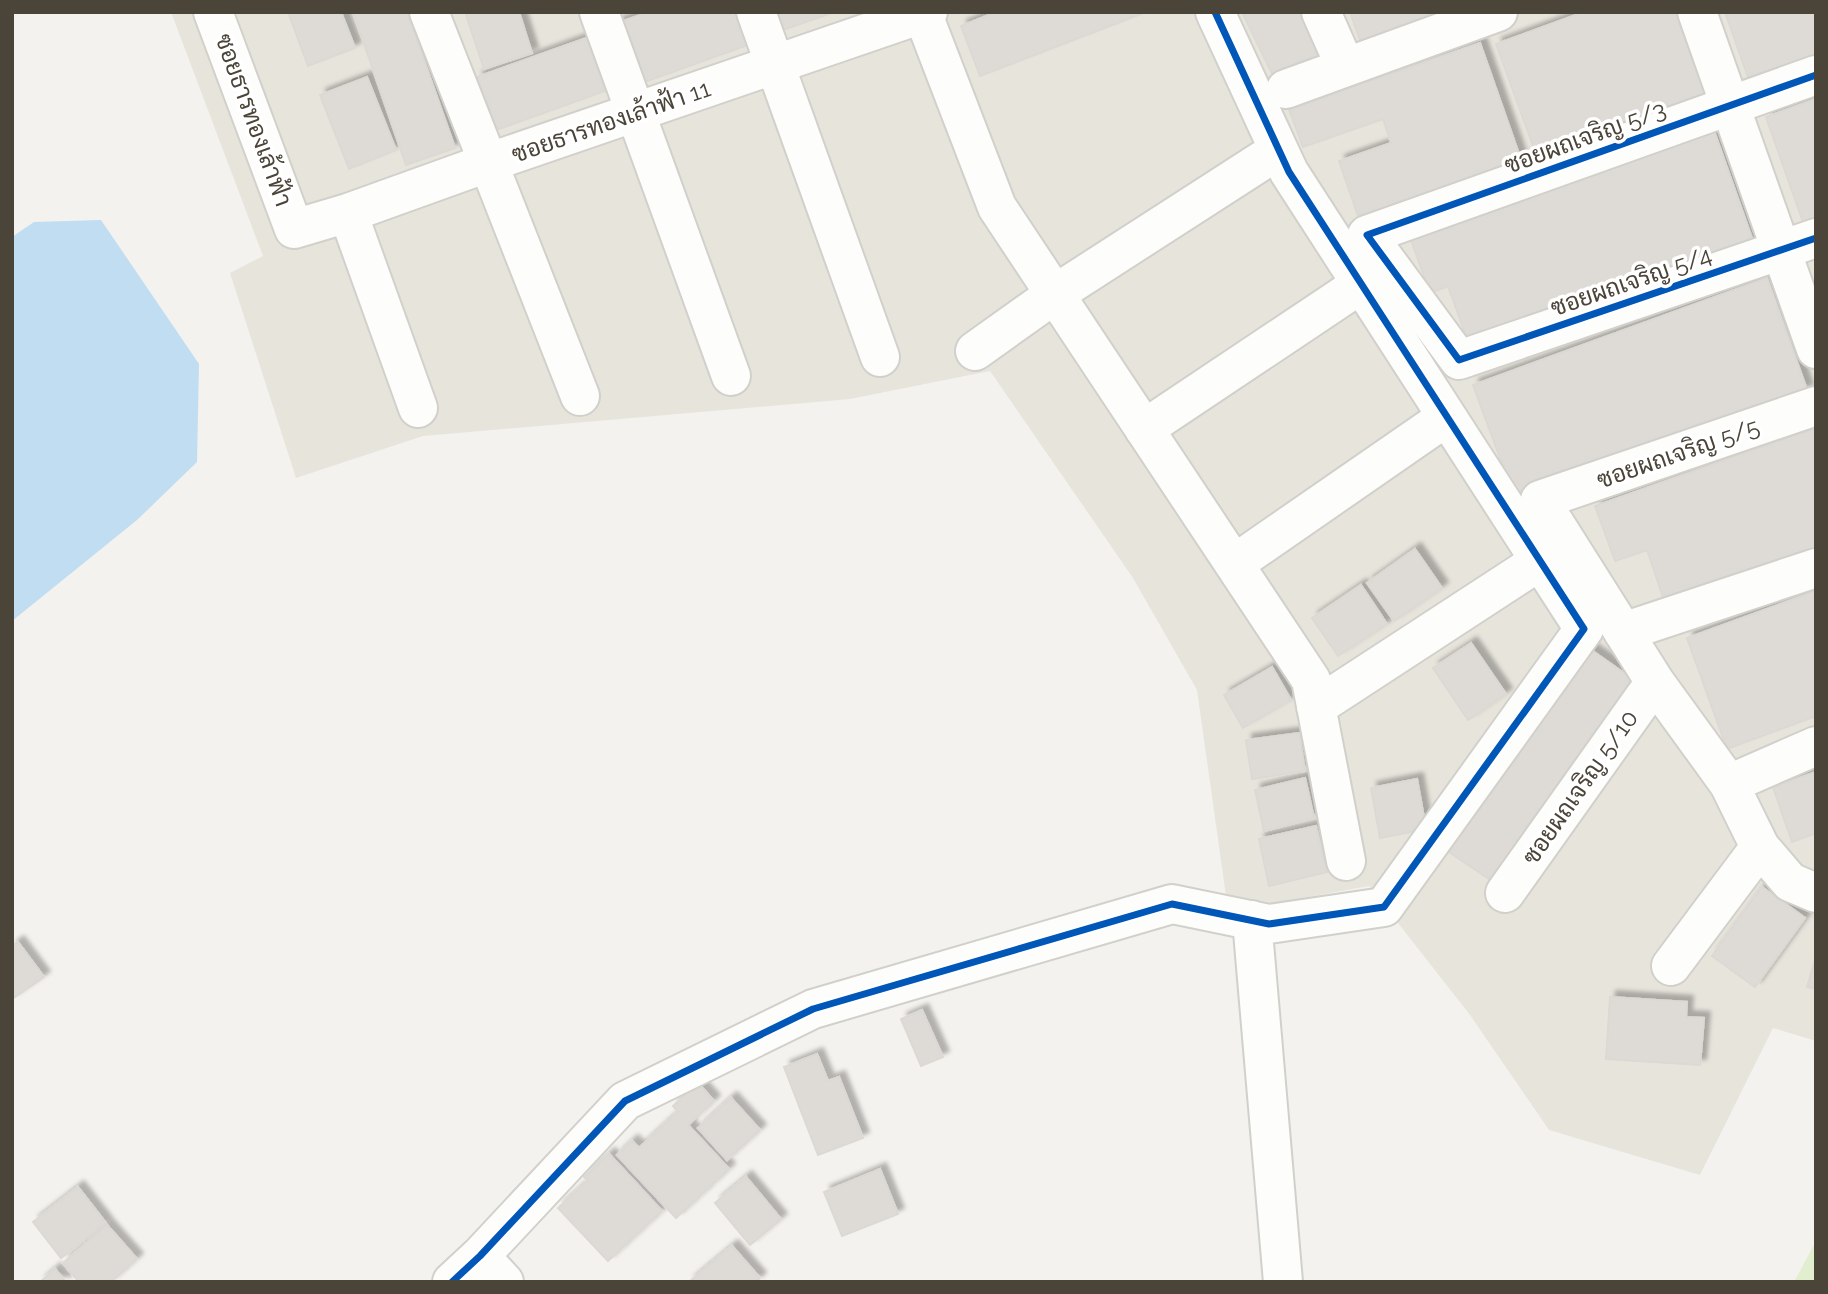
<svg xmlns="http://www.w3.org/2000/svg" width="1828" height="1294" viewBox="0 0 1828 1294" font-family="Raleway,Sarabun,sans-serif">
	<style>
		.residential { fill: #e7e4dc }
		.green { fill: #e1eecf }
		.water { fill: #c0ddf1 }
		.building { fill: #dedbd6; stroke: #dcd9d4; stroke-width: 2; filter: url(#shadow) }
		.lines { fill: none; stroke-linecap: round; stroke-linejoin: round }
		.minor-casing { stroke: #d2d0cb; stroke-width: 42 }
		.minor { stroke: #fdfdfc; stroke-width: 38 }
		.cycleway-casing { stroke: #fff; stroke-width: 11 }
		.cycleway { stroke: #0057b8; stroke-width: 7 }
		.labels { text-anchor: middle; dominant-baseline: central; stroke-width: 7; stroke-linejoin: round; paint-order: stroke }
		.street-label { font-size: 24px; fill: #4b4439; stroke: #fff }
	</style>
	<defs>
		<filter id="shadow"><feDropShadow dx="6" dy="-6" stdDeviation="2" flood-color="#0004"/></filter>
	</defs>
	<rect width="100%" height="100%" fill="#f4f2ee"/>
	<path class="residential" d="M171 12H1816V1041L1773 1028 1700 1175 1549 1130 1470 1015 1369 886 1268 904 1226 896 1197 690 1133 578 990 371 850 399 423 436 296 478 230 273 263 256Z"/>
	<path class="green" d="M1816 1241V1282H1794Z"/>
	<path class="water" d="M101 220 199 364 197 462 137 520 12 621V237L34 222Z"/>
	<path class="building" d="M288 12H341L355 48 308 66Z
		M353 12H407L455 148 406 165Z
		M465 12H519L532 53 484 69Z
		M649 12H745L756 42 639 84 617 23Z
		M777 12H834L783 30Z
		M996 12H1146L980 76 961 26Z
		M1242 12H1306L1329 60 1278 86Z
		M1350 12H1468L1363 49Z
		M1584 12H1682L1712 93 1537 157 1496 44Z
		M1725 12H1816V56L1749 80Z
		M589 37 608 90 496 130 477 77Z
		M1480 43 1521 160 1358 216 1339 161 1391 143 1383 119 1303 147 1289 109Z
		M367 77 396 150 349 169 320 95Z
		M1816 99V221L1804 225 1766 117Z
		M1713 128 1754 244 1469 345 1448 286 1430 293 1410 237Z
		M1767 278 1807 390 1514 496 1473 385Z
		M1816 428V553L1666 606 1647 550 1615 561 1595 506Z
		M1415 549 1442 588 1394 621 1367 583Z
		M1361 585 1387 624 1338 656 1312 618Z
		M1816 591V716L1727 749 1687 638Z
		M1471 643 1506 694 1468 720 1433 668Z
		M1587 647 1638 683 1498 885 1446 850Z
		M1272 667 1291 700 1243 728 1224 695Z
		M1299 733 1305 771 1252 779 1246 740Z
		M1816 772V833L1792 842 1773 787Z
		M1305 778 1314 818 1264 831 1255 790Z
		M1417 779 1426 829 1380 838 1371 788Z
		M1316 826 1327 872 1269 886 1259 839Z
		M1762 887 1805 918 1755 987 1712 956Z
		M18 942 44 977 12 999V946Z
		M1816 957V989L1807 987Z
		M1610 997 1687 1002 1686 1017 1704 1018 1700 1065 1606 1059Z
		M922 1010 943 1057 921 1066 901 1019Z
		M817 1054 828 1081 839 1077 863 1138 818 1155 784 1067Z
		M698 1083 714 1101 688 1125 729 1169 676 1218 617 1155 632 1141 639 1148 678 1112 673 1106Z
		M731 1098 760 1130 727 1160 698 1128Z
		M609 1154 662 1211 608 1261 558 1208 588 1181 584 1177Z
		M880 1169 898 1214 842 1236 824 1192Z
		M746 1177 781 1219 750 1245 715 1203Z
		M78 1187 106 1223 61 1258 33 1222Z
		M107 1225 137 1259 111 1282H79L63 1263Z
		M732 1246 760 1278 756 1282H689Z
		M55 1269 66 1282H40Z"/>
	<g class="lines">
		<defs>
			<path id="minor" d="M213 12 294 229 348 213 487 163 928 12
				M429 12 580 396
				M599 12 731 376
				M756 12 880 357
				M922 12 997 207 1311 680 1346 861
				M1321 12 1345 66
				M1697 12 1816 349
				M1816 75 1367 235 1459 360 1816 238
				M1286 89 1498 12
				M348 213 418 408
				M975 351 1055 294 1263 160
				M1816 406 1540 500 1655 682 1729 784 1760 847 1790 882 1816 893
				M1144 429 1346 294
				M1234 564 1432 427
				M1623 632 1816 568
				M1316 707 1526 570
				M1729 784 1816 746
				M1505 893 1655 682
				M1252 920 1283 1282
				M1671 966 1760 847
				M480 1256 504 1282
				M452 1282 480 1256 625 1101 813 1009 1172 904 1269 924 1384 907 1584 629 1289 172 1215 12"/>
		</defs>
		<use href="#minor" class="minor-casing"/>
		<use href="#minor" class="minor"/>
		<defs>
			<path id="cycleway" d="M1816 75 1367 235 1459 360 1816 238
				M452 1282 480 1256 625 1101 813 1009 1172 904 1269 924 1384 907 1584 629 1289 172 1215 12"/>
		</defs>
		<use href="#cycleway" class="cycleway-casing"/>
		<use href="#cycleway" class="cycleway"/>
	</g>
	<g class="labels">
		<g class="street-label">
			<text transform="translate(254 120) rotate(70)">ซอยธารทองเล้าฟ้า</text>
			<text transform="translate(611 121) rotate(-19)">ซอยธารทองเล้าฟ้า 11</text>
			<text transform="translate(1585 137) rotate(-20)">ซอยผถเจริญ 5/3</text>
			<text transform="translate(1631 281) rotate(-19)">ซอยผถเจริญ 5/4</text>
			<text transform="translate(1678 453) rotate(-19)">ซอยผถเจริญ 5/5</text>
			<text transform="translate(1580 787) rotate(-55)">ซอยผถเจริญ 5/10</text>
		</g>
	</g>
	<rect width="1828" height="1294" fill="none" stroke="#4b4439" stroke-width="28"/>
</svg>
